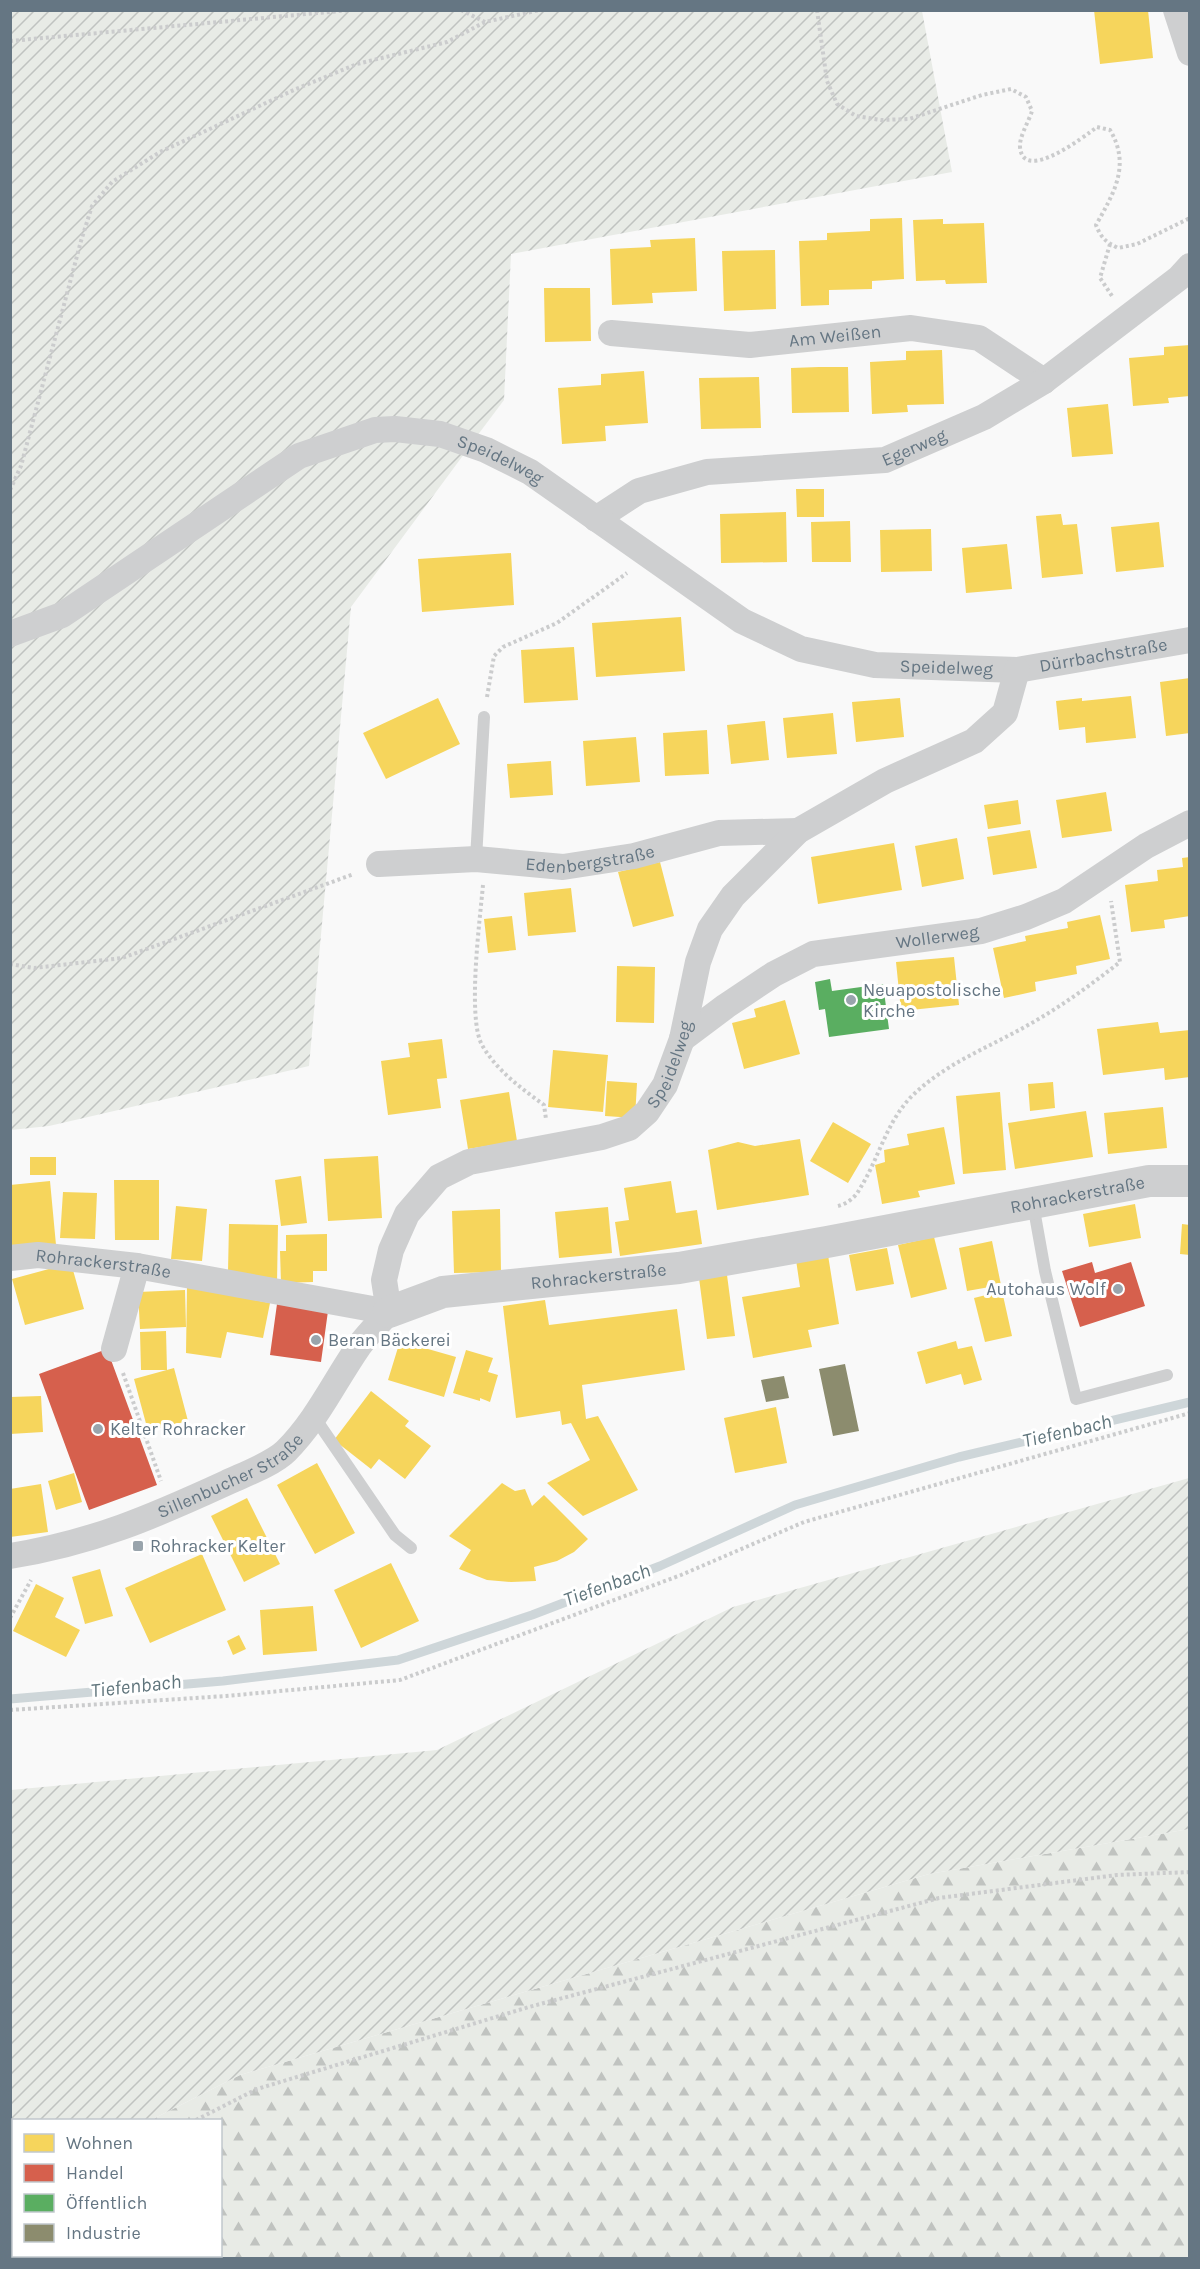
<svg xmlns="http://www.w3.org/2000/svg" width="1200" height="2269" viewBox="0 0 1200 2269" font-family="Karla,sans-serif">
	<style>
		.forest { fill: url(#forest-firs) }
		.garden { fill: url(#garden-furrows) }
		.homes { fill: #f6d55c }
		.shops { fill: #d6604d }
		.public { fill: #5aae61 }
		.industry { fill: #8c8c6e }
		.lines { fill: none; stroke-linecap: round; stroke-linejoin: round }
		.stream { stroke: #ced6d9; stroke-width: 9 }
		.path { stroke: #cbcccd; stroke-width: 4; stroke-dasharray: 3 3; stroke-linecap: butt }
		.service { stroke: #cecfd0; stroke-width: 12 }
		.minor { stroke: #cecfd0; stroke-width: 26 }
		.tertiary { stroke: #cecfd0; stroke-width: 32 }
		.poi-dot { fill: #99a4ac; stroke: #fff; stroke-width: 2 }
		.labels { text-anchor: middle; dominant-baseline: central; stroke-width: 6; stroke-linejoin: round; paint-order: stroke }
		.street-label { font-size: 18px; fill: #657683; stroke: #fff }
		.poi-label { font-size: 18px; fill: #657683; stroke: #fff; text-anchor: start }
		.water-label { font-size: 20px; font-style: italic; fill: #60757c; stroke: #fff }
	</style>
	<defs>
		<pattern id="forest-firs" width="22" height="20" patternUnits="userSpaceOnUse" patternTransform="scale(1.5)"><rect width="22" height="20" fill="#e8ebe6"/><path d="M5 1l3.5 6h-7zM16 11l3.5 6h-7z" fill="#c0c3c0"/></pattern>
		<pattern id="garden-furrows" width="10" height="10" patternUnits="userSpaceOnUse" patternTransform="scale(1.5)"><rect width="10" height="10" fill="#e8ebe6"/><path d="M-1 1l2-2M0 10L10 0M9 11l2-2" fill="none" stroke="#c0c3c0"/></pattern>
	</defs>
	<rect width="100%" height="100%" fill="#f9f9f9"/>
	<path class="forest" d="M1189 1829V2258H11L10 2192 13 2190 14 2256H220V2120H151L240 2075 929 1874Z"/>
	<path class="garden" d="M11 11H922L952 172 511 254 504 400 471 444 375 432 470 446 351 607 309 1066 49 1126 11 1130Z
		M1189 1478V1829L929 1874 240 2075 151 2120H14V2190L11 2192V1790L437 1750 733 1607Z"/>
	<path class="homes" d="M1094 10H1148L1153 58 1100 64Z
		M902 218 904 279 872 281V289L829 290V305L801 306 799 241 827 240V233L870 231V219Z
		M943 219V224L984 223 987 283 946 284 945 280 916 281 913 220Z
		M695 238 697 291 652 293 653 303 612 305 610 249 651 247 650 240Z
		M775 250 776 309 724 311 722 251Z
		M544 288H590L591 341 545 342Z
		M1190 345V396L1168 398 1169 403 1133 406 1129 358 1164 355V347Z
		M942 350 944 404 907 405 908 412 872 414 870 362 906 360V351Z
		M819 367H848L849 412 792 413 791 368Z
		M644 371 648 423 605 426 606 441 562 444 558 388 601 385V374Z
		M759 377 761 428 701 429 699 378Z
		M1108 404 1113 454 1072 457 1067 408Z
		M796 489H824V517H797Z
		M786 512 787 562 721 563 720 514Z
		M1061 514 1063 525 1077 524 1083 574 1042 578 1036 516Z
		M850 521 851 562H812L811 522Z
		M1159 522 1164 567 1116 572 1111 527Z
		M931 529 932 571 881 572 880 530Z
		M1007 544 1012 589 966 593 962 548Z
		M511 553 514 605 422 612 418 559Z
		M681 617 685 671 596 677 592 623Z
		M574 647 578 700 524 703 521 650Z
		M1190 678V733L1166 736 1160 682Z
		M1131 696 1136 738 1086 743 1085 727 1059 730 1056 701 1082 698V701Z
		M438 698 460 744 386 779 363 733Z
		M900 698 904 737 856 742 852 702Z
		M833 713 837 754 787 758 783 718Z
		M765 721 769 760 731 764 727 725Z
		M707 730 709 774 665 776 663 733Z
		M636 737 640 782 586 786 583 741Z
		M551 761 553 795 510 798 507 764Z
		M1106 792 1112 831 1062 838 1056 800Z
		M1018 800 1021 824 988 829 984 805Z
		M1030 830 1037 868 993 875 987 837Z
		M957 838 964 879 922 887 915 846Z
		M894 843 902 890 818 904 811 857Z
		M1190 857V916L1164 920 1165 928 1131 932 1125 885 1158 881 1157 870 1183 867 1182 858Z
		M660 862 674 916 633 927 618 872Z
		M571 888 576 932 528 936 524 893Z
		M1100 915 1110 959 1076 966 1077 974 1035 982 1036 991 1004 998 993 948 1026 941 1025 936 1068 928 1067 922Z
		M512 916 516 950 488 953 484 919Z
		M954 957 959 1005 901 1011 896 962Z
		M617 966 655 967 654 1023 616 1022Z
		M785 1000 800 1054 744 1069 732 1023 756 1017 754 1009Z
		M1158 1022 1160 1033 1190 1030V1077L1165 1080 1164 1068 1103 1075 1097 1029Z
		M442 1039 447 1078 437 1079 441 1108 388 1115 381 1061 410 1057 408 1043Z
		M553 1050 608 1055 603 1112 548 1107Z
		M607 1081 637 1083 635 1118 605 1116Z
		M1053 1082 1055 1108 1030 1111 1028 1084Z
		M509 1092 517 1141 468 1149 460 1100Z
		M1000 1092 1006 1170 963 1174 956 1096Z
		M1163 1107 1167 1148 1108 1154 1104 1113Z
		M1086 1111 1093 1157 1015 1169 1008 1123Z
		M833 1122 871 1144 848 1183 810 1161Z
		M944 1127 955 1184 918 1191 920 1197 882 1204 875 1165 885 1162 884 1150 909 1145 907 1134Z
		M800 1139 809 1195 717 1210 708 1150 738 1142 755 1146Z
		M378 1156 382 1218 328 1221 324 1159Z
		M30 1157H56V1175H30Z
		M301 1176 307 1223 281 1226 275 1180Z
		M114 1180H159V1240H115Z
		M50 1181 56 1245 10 1249V1185Z
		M671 1181 676 1213 697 1210 702 1244 620 1256 615 1222 629 1220 624 1188Z
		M63 1192 97 1193 95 1239 60 1238Z
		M1135 1204 1141 1238 1089 1247 1083 1214Z
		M176 1206 207 1209 202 1261 171 1259Z
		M608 1207 612 1253 559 1258 555 1212Z
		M500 1209 501 1272 454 1273 452 1211Z
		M229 1224 278 1225 277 1283 228 1271Z
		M1182 1224 1190 1225V1255L1180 1254Z
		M327 1234V1271H313V1282L281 1283 280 1251H286V1235Z
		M934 1237 947 1289 911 1298 898 1245Z
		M992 1241 1001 1285 967 1291 959 1248Z
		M887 1248 894 1284 856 1291 849 1255Z
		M828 1255 839 1324 808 1330 812 1347 753 1358 742 1297 800 1287 796 1260Z
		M71 1263 84 1309 25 1325 12 1279Z
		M727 1275 735 1336 707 1339 699 1278Z
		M187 1287 270 1303 263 1338 227 1332 221 1358 186 1353Z
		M185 1290 186 1327 140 1329 138 1292Z
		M1002 1291 1012 1336 985 1342 974 1298Z
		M545 1300 549 1325 677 1309 685 1370 582 1385 586 1419 598 1416 638 1490 583 1516 547 1483 590 1460 571 1423 562 1425 560 1411 516 1418 503 1306Z
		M166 1331 167 1370H141L140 1332Z
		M400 1341 456 1357 444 1397 388 1380Z
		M956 1341 958 1349 972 1346 982 1380 964 1385 961 1374 926 1384 917 1352Z
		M466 1350 493 1358 488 1372 498 1375 490 1402 480 1398V1401L453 1393Z
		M174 1368 188 1421 148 1431 134 1379Z
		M371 1391 409 1421 405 1426 431 1446 405 1479 379 1459 371 1469 334 1440Z
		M41 1396 43 1432 10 1434V1397Z
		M776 1407 787 1463 735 1473 724 1418Z
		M317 1463 355 1533 315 1554 277 1485Z
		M74 1473 82 1502 56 1510 48 1481Z
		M502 1483 515 1491 525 1489 532 1506 544 1495 588 1539 574 1552 557 1561 534 1567 536 1581 511 1582 487 1580 459 1569 471 1550 449 1536Z
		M41 1484 48 1532 10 1537V1489Z
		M247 1498 280 1564 244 1582 211 1516Z
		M202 1554 226 1610 150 1643 125 1588Z
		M391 1563 419 1621 361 1648 334 1590Z
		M100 1569 113 1616 85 1624 72 1577Z
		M36 1584 64 1598 55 1617 80 1630 66 1657 13 1631Z
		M313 1606 317 1651 263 1655 260 1610Z
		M239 1635 246 1649 233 1655 227 1641Z"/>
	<path class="shops" d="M1092 1262 1095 1273 1131 1262 1145 1306 1080 1327 1062 1271Z
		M277 1304 328 1311 321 1362 270 1355Z
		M107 1349 157 1485 89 1510 39 1374Z"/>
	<path class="public" d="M830 979 832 991 883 984 889 1029 829 1037 825 1009 819 1010 815 982Z"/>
	<path class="industry" d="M845 1364 859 1431 833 1436 819 1369Z
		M784 1376 789 1398 766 1402 761 1380Z"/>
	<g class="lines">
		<path class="stream" d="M10 1699 223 1681 398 1660 532 1615 660 1566 795 1505 959 1457 1190 1402"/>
		<path class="path" d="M461 10 485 22
			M817 10 827 81 837 104 856 116 881 120 909 119 982 95 1011 89 1026 97 1032 111C1029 121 1019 137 1020 147 1023 184 1085 136 1097 127L1110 130C1131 165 1114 193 1096 225 1101 238 1106 242 1118 248L1137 244 1190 218
			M10 41 351 10
			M1110 244 1100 278 1112 296
			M10 490 21 466 81 241 92 206 112 182 160 152 296 89 357 64 447 42 485 22 540 10
			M487 697 494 656 503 647 557 623 627 573
			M483 885C480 919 467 1018 482 1045 497 1071 521 1088 544 1105L546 1119
			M10 964 34 968 122 958 354 874
			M838 1206C846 1204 855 1198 859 1190 878 1161 885 1125 910 1098 943 1064 990 1047 1030 1024 1062 1006 1092 984 1120 962L1111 901
			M123 1373 161 1481
			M10 1618 31 1580
			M10 1710 226 1696 400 1680 681 1575 804 1522 1190 1413
			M196 2120 257 2089 529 2007 939 1898 1117 1875 1190 1872
			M10 2214 14 2212"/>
		<path class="service" d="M476 859 484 717
			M1033 1204 1045 1271 1076 1399 1167 1375
			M315 1418 395 1535 411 1548"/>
		<g class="minor">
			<path d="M1176 10 1190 53"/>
			<path id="s1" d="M611 333 750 345 911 328 979 338 1044 381"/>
			<path id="s2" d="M596 519 639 491 707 472 885 460 984 417 1044 381 1179 278 1190 266"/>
			<path id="s3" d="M10 634 62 615 299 456 375 430 395 429 440 434 486 450 530 472 742 621 801 649 875 665 1017 670 1190 640"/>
			<path id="s4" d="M379 864 476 859 563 867 634 856 719 833 798 831"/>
			<path id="s5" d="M682 1039 726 1006 774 974 813 954 981 931 1026 917 1064 901 1146 846 1190 823"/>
			<path id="s6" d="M10 1258 38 1255 137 1266 389 1312"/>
			<path id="s7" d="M389 1312 384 1280 391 1250 407 1214 439 1177 469 1162 602 1137 629 1128 647 1112 665 1085 682 1039 698 962 710 929 733 896 798 831 885 781 974 741 1005 713 1017 670"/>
			<path d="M114 1349 137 1266"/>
			<path id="s8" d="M10 1556C92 1543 152 1517 226 1483 243 1475 273 1464 286 1451 317 1420 334 1382 359 1346 368 1334 379 1323 389 1312"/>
		</g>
		<path class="tertiary" id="s9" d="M389 1312 443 1292 679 1268 827 1242 1149 1181H1190"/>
	</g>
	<g class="poi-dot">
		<circle cx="851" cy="1000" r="6"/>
		<circle cx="1118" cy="1289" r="6"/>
		<circle cx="316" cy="1340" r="6"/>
		<circle cx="98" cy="1429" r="6"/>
		<rect x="132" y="1540" width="12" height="12" rx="3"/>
	</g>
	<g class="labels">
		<g class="street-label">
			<text stroke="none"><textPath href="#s1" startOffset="225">Am Weißen</textPath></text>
			<text stroke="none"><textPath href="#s2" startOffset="332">Egerweg</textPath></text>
			<text stroke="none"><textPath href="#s3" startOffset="552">Speidelweg</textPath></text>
			<text stroke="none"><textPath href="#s3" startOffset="1214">Dürrbachstraße</textPath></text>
			<text stroke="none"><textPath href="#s3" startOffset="1056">Speidelweg</textPath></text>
			<text stroke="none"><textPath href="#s4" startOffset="212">Edenbergstraße</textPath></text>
			<text stroke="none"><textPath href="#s5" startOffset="282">Wollerweg</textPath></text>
			<text stroke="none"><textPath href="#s7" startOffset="426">Speidelweg</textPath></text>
			<text stroke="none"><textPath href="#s9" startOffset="700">Rohrackerstraße</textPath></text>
			<text stroke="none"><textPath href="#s6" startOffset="94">Rohrackerstraße</textPath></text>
			<text stroke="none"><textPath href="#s9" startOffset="214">Rohrackerstraße</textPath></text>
			<text stroke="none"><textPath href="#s8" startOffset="236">Sillenbucher Straße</textPath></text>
		</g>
		<g class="poi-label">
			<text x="863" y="990">Neuapostolische<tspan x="863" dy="21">Kirche</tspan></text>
			<text x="1106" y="1289" text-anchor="end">Autohaus Wolf</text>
			<text x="328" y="1340">Beran Bäckerei</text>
			<text x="110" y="1429">Kelter Rohracker</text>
			<text x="150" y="1546">Rohracker Kelter</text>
		</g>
		<g class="water-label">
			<text transform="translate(1067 1431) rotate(-13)">Tiefenbach</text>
			<text transform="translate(607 1585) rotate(-20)">Tiefenbach</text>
			<text transform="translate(136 1686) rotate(-6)">Tiefenbach</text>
		</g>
	</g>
	<rect width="1200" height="2269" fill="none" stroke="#657683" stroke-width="24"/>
	<rect x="12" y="2119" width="210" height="138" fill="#ffffff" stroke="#c1c8cd" stroke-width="1.5"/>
	<rect x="24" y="2134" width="30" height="18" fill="#f6d55c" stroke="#c1c8cd" stroke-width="1.5"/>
	<text x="66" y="2149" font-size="18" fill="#657683">Wohnen</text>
	<rect x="24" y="2164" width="30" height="18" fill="#d6604d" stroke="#c1c8cd" stroke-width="1.5"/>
	<text x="66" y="2179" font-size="18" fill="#657683">Handel</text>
	<rect x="24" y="2194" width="30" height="18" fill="#5aae61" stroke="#c1c8cd" stroke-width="1.5"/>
	<text x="66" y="2209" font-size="18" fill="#657683">Öffentlich</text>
	<rect x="24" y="2224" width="30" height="18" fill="#8c8c6e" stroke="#c1c8cd" stroke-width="1.5"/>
	<text x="66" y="2239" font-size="18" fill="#657683">Industrie</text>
</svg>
